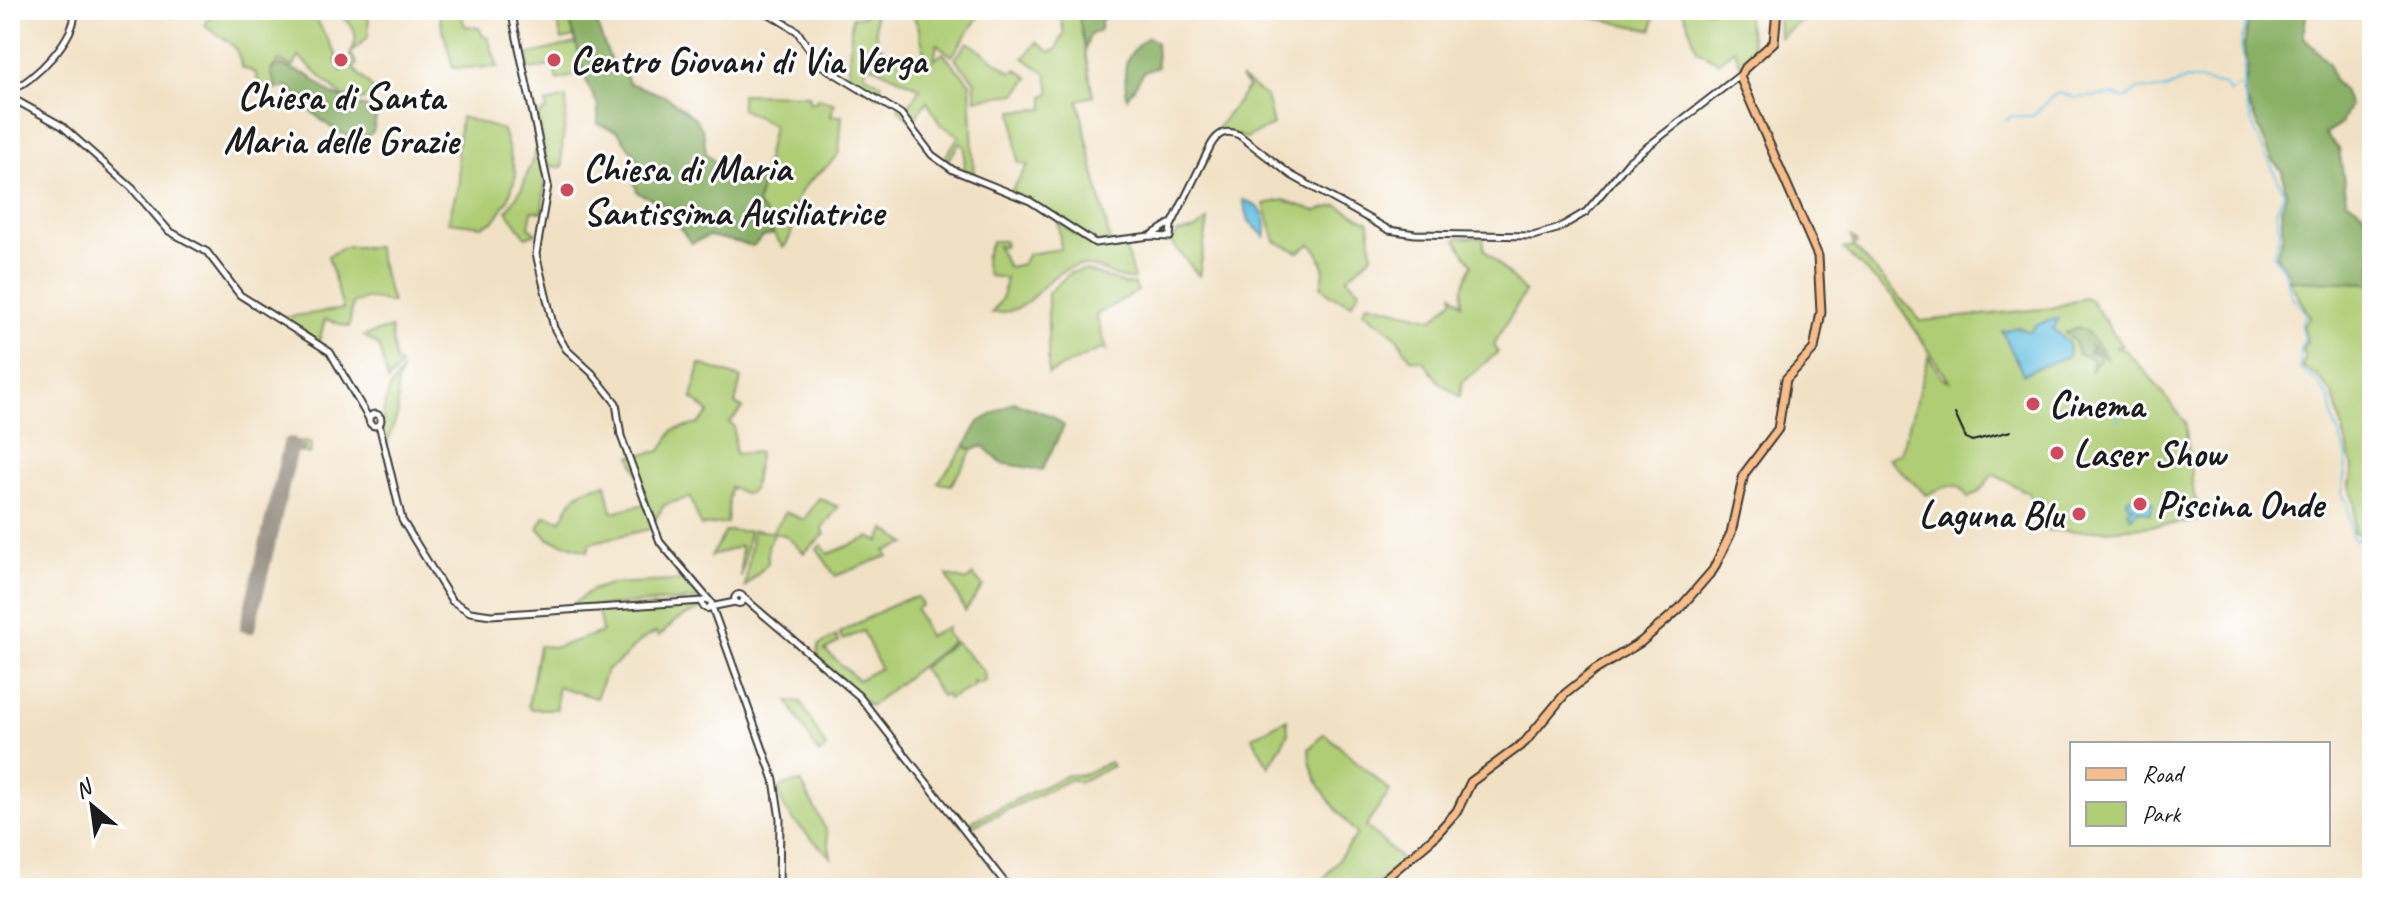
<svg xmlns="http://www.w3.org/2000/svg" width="2382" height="898" viewBox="0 0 2382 898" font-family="Caveat,sans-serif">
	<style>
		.green { fill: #aecd74; stroke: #657448; stroke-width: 2 }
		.forest { fill: #8ab066; stroke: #536641; stroke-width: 2 }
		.water { fill: #64c0e2; stroke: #406e7f; stroke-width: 2 }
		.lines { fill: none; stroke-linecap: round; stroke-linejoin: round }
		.stream { stroke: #64c0e2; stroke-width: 2 }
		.taxiway { stroke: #867e70; stroke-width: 7 }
		.runway { stroke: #867e70; stroke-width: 16 }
		.minor-casing { stroke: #3c3a35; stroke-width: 9 }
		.major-casing { stroke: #3c3a35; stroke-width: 11 }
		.minor { stroke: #fff; stroke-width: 5 }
		.major { stroke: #f8bd89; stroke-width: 7 }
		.tram { stroke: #1c1c1c; stroke-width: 2 }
		.poi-dot { fill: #d1495b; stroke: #fff; stroke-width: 3 }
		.labels { text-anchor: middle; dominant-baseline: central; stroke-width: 6; stroke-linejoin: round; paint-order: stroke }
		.poi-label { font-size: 38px; font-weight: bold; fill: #1c1c1c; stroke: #fff; text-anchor: start }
	</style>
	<rect width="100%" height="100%" fill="#fff"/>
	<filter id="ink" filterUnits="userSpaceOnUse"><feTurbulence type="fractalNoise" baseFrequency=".0125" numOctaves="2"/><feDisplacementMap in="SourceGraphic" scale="16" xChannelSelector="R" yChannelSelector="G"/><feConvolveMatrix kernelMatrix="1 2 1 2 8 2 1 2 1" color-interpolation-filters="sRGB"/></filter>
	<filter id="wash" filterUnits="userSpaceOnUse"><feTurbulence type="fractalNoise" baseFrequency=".006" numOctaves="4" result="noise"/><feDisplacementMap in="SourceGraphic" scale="32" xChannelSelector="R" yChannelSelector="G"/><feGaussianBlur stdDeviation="1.8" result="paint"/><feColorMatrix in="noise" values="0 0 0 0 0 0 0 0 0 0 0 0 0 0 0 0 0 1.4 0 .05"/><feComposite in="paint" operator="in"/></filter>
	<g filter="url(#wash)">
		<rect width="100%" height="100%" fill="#f1e1c4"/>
		<path class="green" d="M219 10H311L338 58 335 60 341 71 349 66 345 59 352 55 357 64 353 68 374 90 363 100 342 96 299 57 293 67 279 61 271 70 276 89 260 93 256 73 241 67C239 41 222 40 206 26V21Z
			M330 10H369L368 37 350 54C362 34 353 18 331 14Z
			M438 10H452L461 15 465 26 479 28 483 36 488 38 498 67 453 68Z
			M567 10 574 37 562 40 556 18 545 14 538 22 536 11Z
			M863 10H874L877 46H882L883 53 893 52 888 58 896 55 917 62 925 58C921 40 920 16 905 10H983L952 56 937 44 934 60 943 53 970 83 974 178 964 174 965 147 960 143 946 163 943 160 959 136 940 124 927 101 912 122 898 109 901 103 908 107 920 88 868 64 864 74 882 84 877 96 848 76 852 17 865 16Z
			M1059 10H1078L1093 96 1078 100 1110 241H1096L1011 191 1028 165 1018 163 1013 111 1044 109V96L1050 93 1047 74 1024 58 1037 42 1050 52 1056 50 1064 33Z
			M1586 10H1655L1652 30 1589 17Z
			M1683 10H1745L1755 57 1742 68 1734 49 1719 62 1697 50Z
			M1778 10H1828L1800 22 1779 38Z
			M968 42 1011 72 1017 69 1029 78 1016 94 976 99 974 80 955 59Z
			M576 43 584 73 557 80 553 65 531 70 527 55Z
			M1240 78 1266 96 1273 125 1246 138 1222 131 1209 143C1219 121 1236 107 1248 87Z
			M741 94 809 95V102H816L817 98 834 103 831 116H842L839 153C827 171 804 179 797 200 790 220 798 225 784 248 772 235 768 221 757 206L773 125 741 109Z
			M566 98C569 122 558 143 563 167L548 166 537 116 547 110 546 103Z
			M461 117 503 130 516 175 508 200 494 221 482 226 448 222 459 182 457 150Z
			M538 145 545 182 542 212 532 211 529 227 536 233 526 237 507 211 522 188Z
			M1284 200 1316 211 1338 205 1369 222 1372 255 1347 278 1360 290 1352 304 1330 295 1321 286C1327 270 1323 255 1311 244L1298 252 1275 241 1264 204Z
			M1208 220 1200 270 1199 276 1170 241 1177 233 1194 230Z
			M1058 222C1081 240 1094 249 1124 242L1134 279C1112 281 1097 260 1073 267 1038 277 1036 314 992 313L1002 298 1006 278 989 276C982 262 985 255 992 241H1005L1004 247 997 246 1008 267 1022 264 1028 254 1061 249Z
			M1458 237 1483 238 1484 249 1525 292 1494 344 1498 352 1462 383 1460 397 1439 382 1423 361 1411 359 1395 335 1363 311 1368 303 1433 319 1453 300V294L1462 304 1463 287 1472 264 1456 240Z
			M1851 237 1857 242 1854 247 1921 321 2052 308 2084 298 2091 300 2122 346 2115 347 2126 351 2150 377 2185 422 2194 495 2205 519C2184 524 2055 537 2041 528 2034 523 2031 502 2029 493L1993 474 1979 492 1968 498 1959 486H1947L1926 495 1888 458 1901 453 1929 356 1942 378 1949 381 1894 298 1843 249 1854 247Z
			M344 247H376L392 303 369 298 353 303 349 327 325 319 319 342 280 318 343 309 328 256Z
			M1085 270 1124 284H1134L1138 291 1096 315 1107 350H1098L1048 374V293L1070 273Z
			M2289 280 2372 283V538L2353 533 2355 505 2350 485 2353 467 2333 395 2318 376 2302 368 2305 357 2302 349 2307 341 2303 326 2310 317Z
			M391 328 395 361 401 365 388 381 379 346 364 336Z
			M700 364 741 378 735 404 743 408 729 423 734 426 735 454 759 452 753 490 746 494 730 487 727 523 701 526 690 497 664 505 655 520 631 456 661 451 673 430 698 424 709 413 692 398Z
			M402 370 397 384 398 413 385 449C379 422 383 393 402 370Z
			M285 440 312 443 310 454 296 451 253 632 241 630Z
			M965 446 973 450 951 485 938 483Z
			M606 484 612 512 645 504 654 528 590 543 588 551 549 539 538 528 545 516 561 520C576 494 574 490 606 484Z
			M819 498 838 507 822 529 825 534 804 553 785 535 774 533 768 546V563L745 587 753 530 772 532 786 512 804 520Z
			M885 529 907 544 885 551 888 556 835 576 817 548 822 545 828 554 870 537 880 542Z
			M726 531H749L741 578V546L711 556Z
			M947 575 966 581 973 575 983 586 965 611Z
			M692 580 701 599 568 608 590 591 609 584Z
			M918 597 922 605 916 609 928 636 947 627 946 633 953 641 870 706 818 656 819 645 836 636 839 642 825 650 858 680 880 668 863 631 843 640 839 633 900 601Z
			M689 605 703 608 676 620 659 637 657 632C628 644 630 659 607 669L596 698 557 686V709H531L528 706 539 646 557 647 602 632 598 610Z
			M955 642 983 670 986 681 978 684 973 681 974 687 948 699 946 694 941 696 922 668Z
			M788 701 801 702 826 748 819 754Z
			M1287 719 1288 733 1269 767 1252 737Z
			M1324 733 1390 791 1366 826 1403 861 1372 888H1317L1357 834C1337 811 1309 781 1309 749Z
			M1110 762 1113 766 1079 782 1071 779 967 829 974 820 1067 775H1082Z
			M801 782 826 830 831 857C815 840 772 809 781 786Z"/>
		<path class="forest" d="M567 10H596C596 30 605 44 611 62L626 59 624 71 629 83 667 97 696 119 703 131 706 153 735 183 748 182 764 173 757 206 765 213 772 235 764 236 753 246 709 236 691 243 662 203 638 193 634 183 641 165 618 132 598 124V105L588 86Z
			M1103 10H1115L1101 20 1100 30 1090 35 1085 50 1079 18Z
			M2251 10H2307L2303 36 2329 64 2334 81 2343 90 2349 106 2341 124 2325 134 2339 149 2347 200 2363 212 2372 231V283L2289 280V275L2276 256 2283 234 2281 209 2286 194 2282 171 2273 161 2244 94 2248 63 2243 45Z
			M1148 37 1156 42 1157 67 1144 72 1127 98C1124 67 1121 57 1148 37Z
			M280 65 308 75 331 94 377 112 373 132C347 154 305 105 288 87L276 89 271 70Z
			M2078 327 2088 333 2108 359 2089 344 2093 350 2087 352 2097 353 2100 359 2091 371 2092 358 2078 354 2074 340 2065 332Z
			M1014 402 1052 416 1064 426 1042 470 1001 463 983 446 973 450 965 446 979 422Z"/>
		<path class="water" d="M1243 200C1261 204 1269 219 1265 237L1249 221Z
			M2059 318 2053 329 2069 343 2068 356 2023 374 2002 331 2018 327 2030 332 2035 325Z
			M2140 491 2145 500 2153 503 2150 514 2139 510 2131 517 2127 510 2134 507 2128 505 2126 500Z"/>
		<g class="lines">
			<path class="stream" d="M2246 10 2249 17C2246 25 2239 38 2241 46 2242 53 2245 58 2245 64 2239 113 2264 149 2284 192L2276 212 2280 232 2273 256 2285 273 2291 295 2306 313 2301 326 2304 340 2300 349V370L2317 381 2330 399 2333 419 2347 457 2342 495 2348 503 2351 537 2355 540 2366 537 2372 541
				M2005 120 2012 116H2033L2052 96 2060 93 2075 98 2113 95 2126 99 2138 89 2163 90 2187 79 2225 85 2230 93 2241 86
				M2117 420 2125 405"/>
			<path class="taxiway" d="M291 445 303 448"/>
			<path class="runway" d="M248 625 291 445"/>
		</g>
	</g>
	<g filter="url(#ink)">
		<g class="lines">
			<defs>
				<path id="minor" d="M511 10 548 185 536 254 554 328 566 349 592 373 616 403 621 436 660 542 709 600
					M763 10 797 31 819 64 901 114 932 155 953 170 1030 201 1095 243 1150 236 1169 224
					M513 14 530 10
					M10 90C33 83 80 34 74 10
					M10 97 62 126 132 188 169 231 207 252 240 295 330 352 369 419
					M1150 236 1170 237 1171 226 1211 145C1218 133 1226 129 1239 135L1291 175 1389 230 1415 234 1533 236 1557 229 1586 212 1629 161 1740 75
					M369 420a6 6 0 1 1 12 0a6 6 0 1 1-12 0Z
					M379 424 402 520 452 601 470 612 491 615 703 601
					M734.5 599a4.5 4.5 0 1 1 9 0a4.5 4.5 0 1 1-9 0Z
					M744 598 859 696 1009 888
					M702.5 604a4.5 4.5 0 1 1 9 0a4.5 4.5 0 1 1-9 0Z
					M711 604 774 780 780 819 779 888
					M710 607 735 602"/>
				<path id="major" d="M1374 888 1433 838 1457 811 1471 782 1525 742 1565 694 1595 670 1641 642 1679 609 1713 570 1731 533 1744 474 1778 429 1786 379 1814 349 1821 312 1818 256 1740 77 1744 69 1774 42 1777 10"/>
			</defs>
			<use href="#minor" class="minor-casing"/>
			<use href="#major" class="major-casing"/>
			<use href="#minor" class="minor"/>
			<use href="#major" class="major"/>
			<path class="tram" d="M1955 414 1966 438 1972 441 2011 431"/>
		</g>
	</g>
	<g class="poi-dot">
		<circle cx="341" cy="60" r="8"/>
		<circle cx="554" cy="60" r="8"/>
		<circle cx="567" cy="190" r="8"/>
		<circle cx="2033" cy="404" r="8"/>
		<circle cx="2057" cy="453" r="8"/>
		<circle cx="2140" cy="504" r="8"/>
		<circle cx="2079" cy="514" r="8"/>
	</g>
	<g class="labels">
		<g class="poi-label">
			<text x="570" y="60">Centro Giovani di Via Verga</text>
			<text x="341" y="96" text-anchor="middle">Chiesa di Santa<tspan x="341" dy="44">Maria delle Grazie</tspan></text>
			<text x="583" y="168">Chiesa di Maria<tspan x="583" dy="44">Santissima Ausiliatrice</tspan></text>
			<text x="2049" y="404">Cinema</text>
			<text x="2073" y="453">Laser Show</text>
			<text x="2156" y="504">Piscina Onde</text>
			<text x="2063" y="514" text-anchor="end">Laguna Blu</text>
		</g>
	</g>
	<rect width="2382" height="898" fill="none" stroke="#fff" stroke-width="40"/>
	<rect x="2070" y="742" width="260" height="104" fill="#ffffff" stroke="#a4a4a4" stroke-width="2"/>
	<rect x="2086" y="768" width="40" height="12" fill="#f8bd89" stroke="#a4a4a4" stroke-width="2"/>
	<text x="2142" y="782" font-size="24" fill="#1c1c1c">Road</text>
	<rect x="2086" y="802" width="40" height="24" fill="#aecd74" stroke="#a4a4a4" stroke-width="2"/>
	<text x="2142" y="822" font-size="24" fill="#1c1c1c">Park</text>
	<g transform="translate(92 806) rotate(331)" stroke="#ffffff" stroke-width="6" paint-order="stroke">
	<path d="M0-6L14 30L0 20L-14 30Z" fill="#1c1c1c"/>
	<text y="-12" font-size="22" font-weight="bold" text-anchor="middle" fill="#1c1c1c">N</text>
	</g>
</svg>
